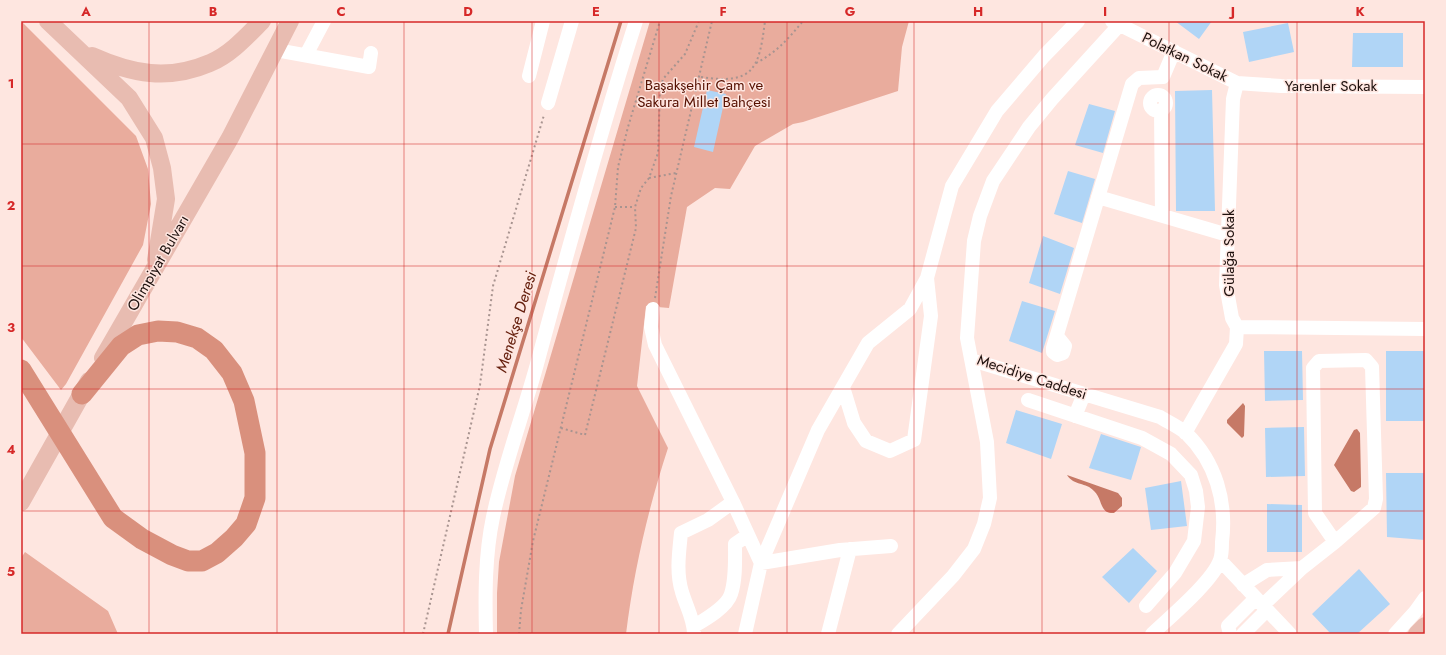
<svg xmlns="http://www.w3.org/2000/svg" width="1446" height="655" viewBox="0 0 1446 655" font-family="Jost,sans-serif">
	<style>
		.green { fill: #e9ac9d }
		.water { fill: #c67966 }
		.lines { fill: none; stroke-linecap: round; stroke-linejoin: round }
		.stream { stroke: #c67966; stroke-width: 3.5 }
		.building { fill: #b0d5f6 }
		.path { stroke: #a89490; stroke-width: 2; stroke-dasharray: 2 3; stroke-linecap: butt }
		.minor { stroke: #fff; stroke-width: 14 }
		.major { stroke: #e8bcb1; stroke-width: 18 }
		.highway { stroke: #d9907d; stroke-width: 21 }
		.grid { fill: none; stroke: #d62828; stroke-width: 1; stroke-opacity: 0.55 }
		.labels { text-anchor: middle; dominant-baseline: central; stroke-width: 3; stroke-linejoin: round; paint-order: stroke }
		.street-label { font-size: 15px; fill: #1d100d; stroke: #fee6e0 }
		.park-label { font-size: 15px; fill: #561000; stroke: #fee6e0 }
		.water-label { font-size: 16px; font-style: italic; fill: #66200e; stroke: #fee6e0 }
		.neatline { fill: none; stroke: #d62828; stroke-width: 1.5 }
		.grid-label { font-size: 13px; text-anchor: middle; font-weight: bold; fill: #d62828 }
	</style>
	<rect width="100%" height="100%" fill="#fee6e0"/>
	<path class="green" d="M21 21 136 136 148 169 151 204 143 245 66 384 61 390 21 337Z
		M650 21H909L902 47 898 91 803 122 793 124 755 146 730 189 715 188 687 207 669 308 646 306 637 386 668 448C648 509 634 570 626 634H497V593L499 562 515 476Z
		M25 552 108 611 118 634H21V558Z"/>
	<path class="water" d="M1243 403 1245 406 1244 436 1242 438 1227 423V420Z
		M1357 429 1360 433 1361 481V487L1354 492 1351 491 1334 465 1354 430Z
		M1067 475 1118 493 1122 498V506L1114 513C1099 514 1103 499 1094 491 1086 482 1074 486 1067 475Z"/>
	<g class="lines">
		<path class="stream" d="M448 634 490 449 621 21"/>
	</g>
	<path class="building" d="M1175 21H1212L1199 39Z
		M1288 23 1294 52 1249 62 1243 32Z
		M1353 33H1403V67H1352Z
		M707 90 726 94 713 152 694 147Z
		M1212 90 1215 211H1176L1175 91Z
		M1089 104 1115 111 1103 153 1075 145Z
		M1068 171 1095 179 1082 223 1054 214Z
		M1043 236 1074 248 1060 294 1029 283Z
		M1022 301 1055 311 1042 353 1009 341Z
		M1264 351H1302L1303 400 1265 401Z
		M1386 351H1425V421H1386Z
		M1016 410 1062 424 1051 459 1006 443Z
		M1304 427 1305 476 1266 477 1265 428Z
		M1101 434 1141 447 1131 480 1089 468Z
		M1386 473H1425V540L1387 537Z
		M1181 481 1187 526 1151 530 1145 488Z
		M1267 504 1302 505V552H1267Z
		M1133 548 1157 571 1129 603 1102 577Z
		M1359 569 1390 604 1357 634H1331L1312 614Z"/>
	<g class="lines">
		<path class="path" d="M756 63C776 53 789 38 803 21
			M701 77C754 85 759 69 765 21
			M649 178 676 173
			M615 207H635
			M655 298 671 196 712 21
			M561 428 585 435 636 228 635 207 641 188 649 178 658 153 660 89 663 79 685 54 699 21
			M423 634 480 385 493 286 544 115
			M519 634 521 610 533 541 615 207 618 167 628 127 660 21"/>
		<path class="minor" d="M1112 21 1237 83 1281 86 1425 87
			M276 50 369 67 371 53
			M306 55 324 21
			M529 76 543 21
			M1150 103a8 8 0 1 1 16 0a8 8 0 1 1-16 0Z
			M548 103 572 21
			M1161 110 1162 215
			M1098 197 1228 235
			M653 309 651 327 655 345 733 502 761 563 840 550 891 546
			M1237 327 1425 329
			M1057 336 1065 346 1063 353 1057 355 1053 352V348L1132 84 1139 78 1163 77 1174 51
			M972 360 1160 417C1168 422 1179 427 1186 433 1216 462 1227 502 1222 542 1222 547 1222 555 1220 560 1213 581 1170 617 1152 634
			M843 387 854 423 866 441 890 451 914 440 931 316 927 278
			M1028 400 1142 438 1171 454 1191 475 1196 491 1198 507 1194 541 1175 573 1146 606
			M1075 416 1084 394
			M1185 433 1236 344 1237 327 1232 318 1226 285 1233 99 1237 83
			M1220 560 1290 634
			M1243 585 1267 570 1302 568
			M1263 605 1302 568 1335 542 1315 513 1313 368 1319 361 1366 360 1372 367 1376 499 1374 508 1335 542
			M694 626C706 619 727 607 731 594 736 579 735 560 735 544L748 535
			M486 634C485 595 485 555 493 517 504 465 523 415 537 364 568 249 600 134 636 21
			M694 634C694 619 686 606 682 592 676 573 679 553 681 533L708 520 733 502
			M745 634 761 563 818 430 868 343 910 309 927 278 952 186 997 111 1044 56 1078 21
			M828 634 850 549
			M898 634 953 576 974 549 984 524 990 498 987 442 967 338 974 241 980 216 993 181 1029 127 1052 99 1123 21
			M1230 634 1228 626 1256 598
			M1243 634 1267 610
			M1395 634 1415 612 1425 598"/>
		<path class="major" d="M48 21 129 98 154 138 162 168 166 199 156 260
			M92 56C132 74 168 81 210 63 230 55 247 36 262 21
			M103 358 230 138 290 21
			M21 502 89 381
			M1417 634 1425 626"/>
		<path class="highway" d="M21 370 113 518 142 539 172 555 188 561H202L217 553 234 538 246 524 255 498V453L244 401 232 373 214 350 197 338 177 332 158 331 138 335 121 346 82 394"/>
	</g>
	<path class="grid" d="M149 21V634M277 21V634M404 21V634M532 21V634M659 21V634M787 21V634M914 21V634M1042 21V634M1169 21V634M1297 21V634M21 144H1425M21 266H1425M21 389H1425M21 511H1425"/>
	<g class="labels">
		<g class="street-label">
			<text transform="translate(1185 57) rotate(26)">Polatkan Sokak</text>
			<text x="1331" y="86">Yarenler Sokak</text>
			<text transform="translate(1229 253) rotate(-90)">Gülağa Sokak</text>
			<text transform="translate(158 263) rotate(-60)">Olimpiyat Bulvarı</text>
			<text transform="translate(1032 377) rotate(18)">Mecidiye Caddesi</text>
		</g>
		<g class="park-label">
			<text x="704" y="85">Başakşehir Çam ve<tspan x="704" dy="17">Sakura Millet Bahçesi</tspan></text>
		</g>
		<g class="water-label">
			<text transform="translate(516 322) rotate(-73)">Menekşe Deresi</text>
		</g>
	</g>
	<rect width="1446" height="655" fill="none" stroke="#fee6e0" stroke-width="44"/>
	<rect x="22" y="22" width="1402" height="611" class="neatline"/>
	<g class="grid-label">
		<text x="86" y="16">A</text>
		<text x="213" y="16">B</text>
		<text x="341" y="16">C</text>
		<text x="468" y="16">D</text>
		<text x="596" y="16">E</text>
		<text x="723" y="16">F</text>
		<text x="850" y="16">G</text>
		<text x="978" y="16">H</text>
		<text x="1105" y="16">I</text>
		<text x="1233" y="16">J</text>
		<text x="1360" y="16">K</text>
		<text x="11" y="88">1</text>
		<text x="11" y="210">2</text>
		<text x="11" y="332">3</text>
		<text x="11" y="454">4</text>
		<text x="11" y="576">5</text>
	</g>
</svg>
